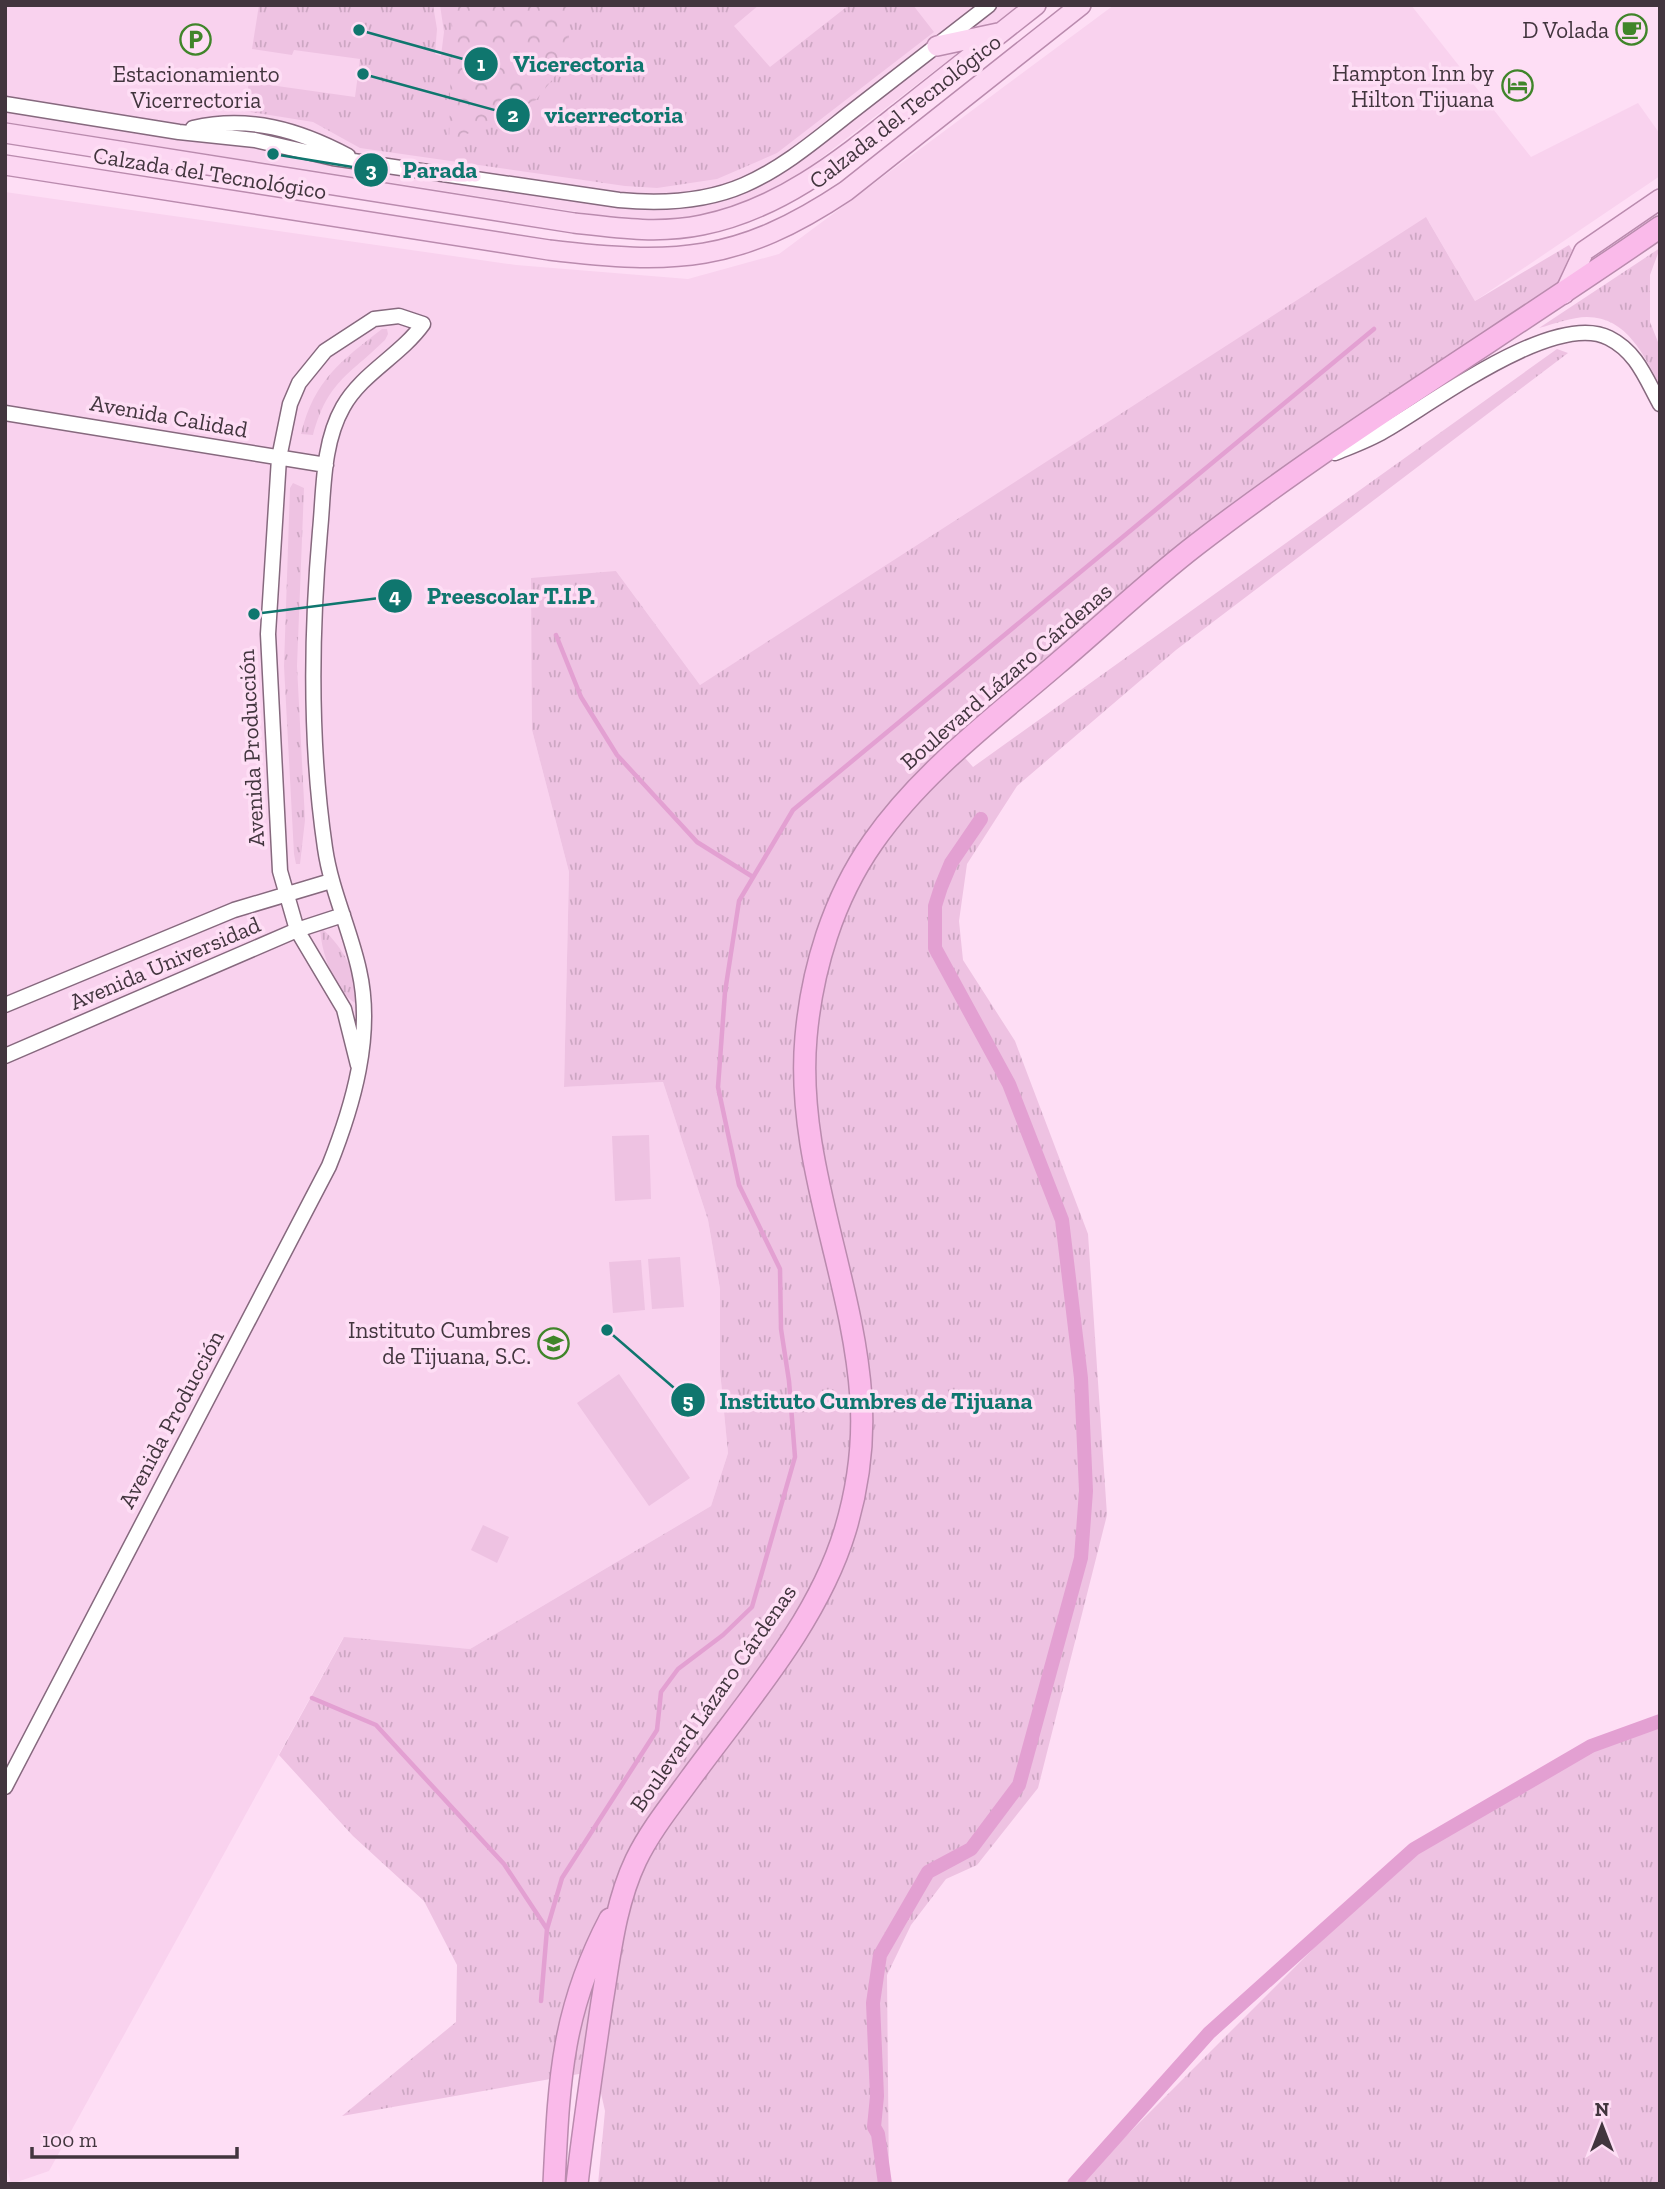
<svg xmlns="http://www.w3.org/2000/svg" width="1665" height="2189" viewBox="0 0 1665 2189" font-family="'Zilla Slab',serif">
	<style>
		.built { fill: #f9d2ee }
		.grass { fill: url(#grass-tufts) }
		.park { fill: url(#park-crowns) }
		.pitch { fill: #eec2e2 }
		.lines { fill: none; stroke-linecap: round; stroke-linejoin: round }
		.stream { stroke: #e3a0d2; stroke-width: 4.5 }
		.canal { stroke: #e3a0d2; stroke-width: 14 }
		.minor-casing { stroke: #86697e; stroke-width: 17 }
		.major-casing { stroke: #ba8bae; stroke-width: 22 }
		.highway-casing { stroke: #ba8bae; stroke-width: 24 }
		.minor { stroke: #fff; stroke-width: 14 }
		.major { stroke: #fcd6f2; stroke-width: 19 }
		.highway { stroke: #fabaea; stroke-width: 21 }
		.labels { text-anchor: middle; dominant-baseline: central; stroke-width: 7; stroke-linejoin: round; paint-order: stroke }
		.poi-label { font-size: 23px; fill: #42353e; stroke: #fedef5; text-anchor: end }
		.street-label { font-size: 23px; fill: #42353e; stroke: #fedef5 }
		.leader { fill: none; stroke: #0f766e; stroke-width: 2.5 }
		.callout-dot { fill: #0f766e; stroke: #fedef5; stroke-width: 2.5 }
		.mark-label { font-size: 21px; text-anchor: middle; font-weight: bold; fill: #fff }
		.callout-label { font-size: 24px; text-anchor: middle; font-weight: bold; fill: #0f766e; stroke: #fedef5; stroke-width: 7; stroke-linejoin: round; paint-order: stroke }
	</style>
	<defs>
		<pattern id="grass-tufts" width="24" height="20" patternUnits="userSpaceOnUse" patternTransform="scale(1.75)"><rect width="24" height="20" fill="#eec2e2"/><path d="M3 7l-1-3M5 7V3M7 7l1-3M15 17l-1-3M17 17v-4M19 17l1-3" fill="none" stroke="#cda7c3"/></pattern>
		<pattern id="park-crowns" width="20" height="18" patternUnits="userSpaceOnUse" patternTransform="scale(1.75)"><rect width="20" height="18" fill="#eec2e2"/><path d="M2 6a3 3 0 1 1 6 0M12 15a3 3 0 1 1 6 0" fill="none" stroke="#cda7c3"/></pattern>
	</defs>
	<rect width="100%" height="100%" fill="#fedef5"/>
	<path class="built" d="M5 5H1020L786 185 710 214 666 221 629 220 5 122Z
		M1114 5H1411L1531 157 1638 103 1660 134V176L1475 301 1429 222 700 685 616 571 532 730 569 872 564 1087 663 1082 708 1220 720 1289V1371L728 1453 711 1506 470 1649 343 1638 49 2171 11 2184 5 2159V192L516 265 688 279 779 254Z"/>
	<path class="grass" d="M259 5H433L437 29 435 54 441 56 444 32 440 5H759L734 26 770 67 849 5H913L934 32 777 153 717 179 657 188 625 186 360 148 313 122 244 111 249 82 355 97 360 59 294 50 292 55 252 49Z
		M1426 217 1475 301 1569 245 1572 250 1558 282 1237 503 951 742 973 767 1557 349 1568 353 1176 650 1017 786 967 864 959 921 963 960 1015 1041 1088 1234 1107 1515 1038 1788 977 1865 946 1879 911 1925 887 1975 889 2184H598L605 2111 596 2071 342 2116 456 2022 457 1965 424 1901 353 1836 279 1755 344 1637 470 1649 711 1506 728 1453 720 1371V1289L708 1220 663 1082 564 1087 569 872 532 730 531 578 616 571 700 685Z
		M1660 248 1650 275V322L1660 347V385C1644 356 1627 317 1587 317 1572 317 1554 324 1539 328Z
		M382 329H387L388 334 385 340C347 377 328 381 313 435L301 434C314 380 341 361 382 329Z
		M293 483 304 488 297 666 305 820 300 864H296L294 854 284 666 290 488Z
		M320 927C341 944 360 975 355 1003 333 988 321 952 320 927Z
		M1660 1721V2184H1078L1408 1854 1606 1739Z"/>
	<path class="park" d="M452 5H570L568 60 536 100 449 143Z"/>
	<path class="pitch" d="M649 1135 651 1199 615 1201 612 1136Z
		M680 1257 684 1307 652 1309 648 1259Z
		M641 1260 645 1310 613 1313 609 1262Z
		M619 1374 690 1478 649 1506 577 1403Z
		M483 1525 509 1537 497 1563 471 1550Z"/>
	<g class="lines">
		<path class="stream" d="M556 635 581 697 617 755 697 842 753 877
			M312 1698 376 1725 504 1864 547 1929
			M541 2001 547 1929 562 1878 657 1730 661 1692 678 1669 723 1635 752 1607 795 1457 789 1381 781 1329 780 1269 739 1185 718 1087 725 992 739 901 793 810 1374 329"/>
		<path class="canal" d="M885 2184 878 2134 874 2127 877 2096 873 2003 880 1955 928 1872 971 1849 1019 1785 1081 1558 1086 1491 1081 1378 1062 1220 1009 1084 935 948V906L941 887 951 863 981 819
			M1074 2184 1209 2033 1414 1849 1591 1746 1660 1721"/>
		<defs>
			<path id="minor" d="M5 104 179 132 255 140 333 158 619 200C661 204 705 202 744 185 783 168 817 139 850 113 896 77 942 41 989 5
				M193 128C249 115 299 130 348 156
				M5 413 326 465
				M1335 453C1352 446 1369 440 1384 431 1433 403 1555 310 1609 338 1637 352 1646 379 1660 404
				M5 1005 234 910 331 881
				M5 1056 297 930 343 915
				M5 1787 329 1166C353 1106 374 1035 359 970 350 929 331 890 325 848 310 746 311 634 320 531 324 491 322 444 343 407 362 373 400 356 423 324L399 316 374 319 325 351 299 383 290 404 279 458 268 634 280 871 297 930 344 1009 358 1065"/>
			<path id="major" d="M937 46 998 33
				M5 133 574 223C617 228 659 234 702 225 782 209 844 157 907 107 950 73 993 39 1036 5
				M5 165 549 250C675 265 738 263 846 191L1081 5
				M1564 294 1584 251 1660 199"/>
			<path id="highway" d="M554 2184C559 2082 561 2012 610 1919
				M577 2184C584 2123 593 2063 602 2002 610 1954 615 1904 636 1860 650 1831 671 1805 690 1779 746 1702 817 1623 845 1531 858 1488 864 1443 861 1398 853 1276 795 1161 806 1037 812 969 833 899 873 842 922 772 992 720 1057 664 1103 625 1148 582 1196 545 1344 431 1506 334 1660 227"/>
		</defs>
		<use href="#minor" class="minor-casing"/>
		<use href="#major" class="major-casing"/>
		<use href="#highway" class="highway-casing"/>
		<use href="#minor" class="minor"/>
		<use href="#major" class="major"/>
		<use href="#highway" class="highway"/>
	</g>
	<defs>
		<symbol id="cafe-ring" viewBox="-11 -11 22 22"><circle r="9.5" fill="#fedef5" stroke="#40852a" stroke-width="1.5"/><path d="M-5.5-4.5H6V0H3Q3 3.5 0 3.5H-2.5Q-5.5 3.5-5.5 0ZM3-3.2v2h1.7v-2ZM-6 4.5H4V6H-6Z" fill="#40852a"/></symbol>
		<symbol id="parking-ring" viewBox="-11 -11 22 22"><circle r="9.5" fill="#fedef5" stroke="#40852a" stroke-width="1.5"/><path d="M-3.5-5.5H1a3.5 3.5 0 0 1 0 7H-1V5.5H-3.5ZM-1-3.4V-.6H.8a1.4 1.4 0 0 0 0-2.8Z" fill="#40852a"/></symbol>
		<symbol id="hotel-ring" viewBox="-11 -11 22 22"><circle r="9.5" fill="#fedef5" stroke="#40852a" stroke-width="1.5"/><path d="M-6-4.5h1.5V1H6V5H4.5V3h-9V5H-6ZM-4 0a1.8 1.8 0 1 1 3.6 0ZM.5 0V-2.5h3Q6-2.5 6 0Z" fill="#40852a"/></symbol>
		<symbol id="school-ring" viewBox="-11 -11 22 22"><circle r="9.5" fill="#fedef5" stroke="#40852a" stroke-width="1.5"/><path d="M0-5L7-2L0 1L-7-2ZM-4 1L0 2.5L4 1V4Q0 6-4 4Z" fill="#40852a"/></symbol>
	</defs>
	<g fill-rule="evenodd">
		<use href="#cafe-ring" x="1614" y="12" width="35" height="35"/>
		<use href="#parking-ring" x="178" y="22" width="35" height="35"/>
		<use href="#hotel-ring" x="1500" y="68" width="35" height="35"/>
		<use href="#school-ring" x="536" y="1326" width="35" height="35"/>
	</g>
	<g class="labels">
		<g class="poi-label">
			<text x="1609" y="30">D Volada</text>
			<text x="1494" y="73">Hampton Inn by<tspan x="1494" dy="26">Hilton Tijuana</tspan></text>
			<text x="196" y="74" text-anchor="middle">Estacionamiento<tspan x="196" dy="26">Vicerrectoria</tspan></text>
			<text x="531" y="1330">Instituto Cumbres<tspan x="531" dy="26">de Tijuana, S.C.</tspan></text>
		</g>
		<g class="street-label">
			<text transform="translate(905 111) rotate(-38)">Calzada del Tecnológico</text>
			<text transform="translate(210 173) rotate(9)">Calzada del Tecnológico</text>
			<text transform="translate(169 416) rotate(10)">Avenida Calidad</text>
			<text transform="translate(1006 676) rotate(-41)">Boulevard Lázaro Cárdenas</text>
			<text transform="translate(251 748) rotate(-93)">Avenida Producción</text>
			<text transform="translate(165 963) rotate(-23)">Avenida Universidad</text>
			<text transform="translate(171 1419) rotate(-62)">Avenida Producción</text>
			<text transform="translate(713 1698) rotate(-55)">Boulevard Lázaro Cárdenas</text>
		</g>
	</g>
	<path class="leader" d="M359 30L481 64M363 74L513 115M273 154L371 170M254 614L395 596M607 1330L688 1400"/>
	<g class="callout-dot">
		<circle cx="359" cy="30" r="7"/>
		<circle cx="363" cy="74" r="7"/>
		<circle cx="273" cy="154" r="7"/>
		<circle cx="254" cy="614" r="7"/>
		<circle cx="607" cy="1330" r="7"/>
		<circle cx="481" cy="64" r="18"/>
		<circle cx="513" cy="115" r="18"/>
		<circle cx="371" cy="170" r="18"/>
		<circle cx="395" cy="596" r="18"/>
		<circle cx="688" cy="1400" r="18"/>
	</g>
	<g class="mark-label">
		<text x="481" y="71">1</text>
		<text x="513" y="122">2</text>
		<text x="371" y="177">3</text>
		<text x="395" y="603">4</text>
		<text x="688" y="1408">5</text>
	</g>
	<g class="callout-label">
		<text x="579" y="72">Vicerectoria</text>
		<text x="614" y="123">vicerrectoria</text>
		<text x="440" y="178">Parada</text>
		<text x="511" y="604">Preescolar T.I.P.</text>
		<text x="876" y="1409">Instituto Cumbres de Tijuana</text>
	</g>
	<rect width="1665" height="2189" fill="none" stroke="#42353e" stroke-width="14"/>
	<g transform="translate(1602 2126)" stroke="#fedef5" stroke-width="5" paint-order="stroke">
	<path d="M0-5L12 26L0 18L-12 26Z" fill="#42353e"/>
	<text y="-10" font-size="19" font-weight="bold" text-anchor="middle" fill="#42353e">N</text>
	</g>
	<path d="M32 2147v10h205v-10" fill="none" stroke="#42353e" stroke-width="3.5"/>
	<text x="42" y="2147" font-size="21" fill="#42353e" stroke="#fedef5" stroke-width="5" paint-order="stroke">100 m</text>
</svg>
